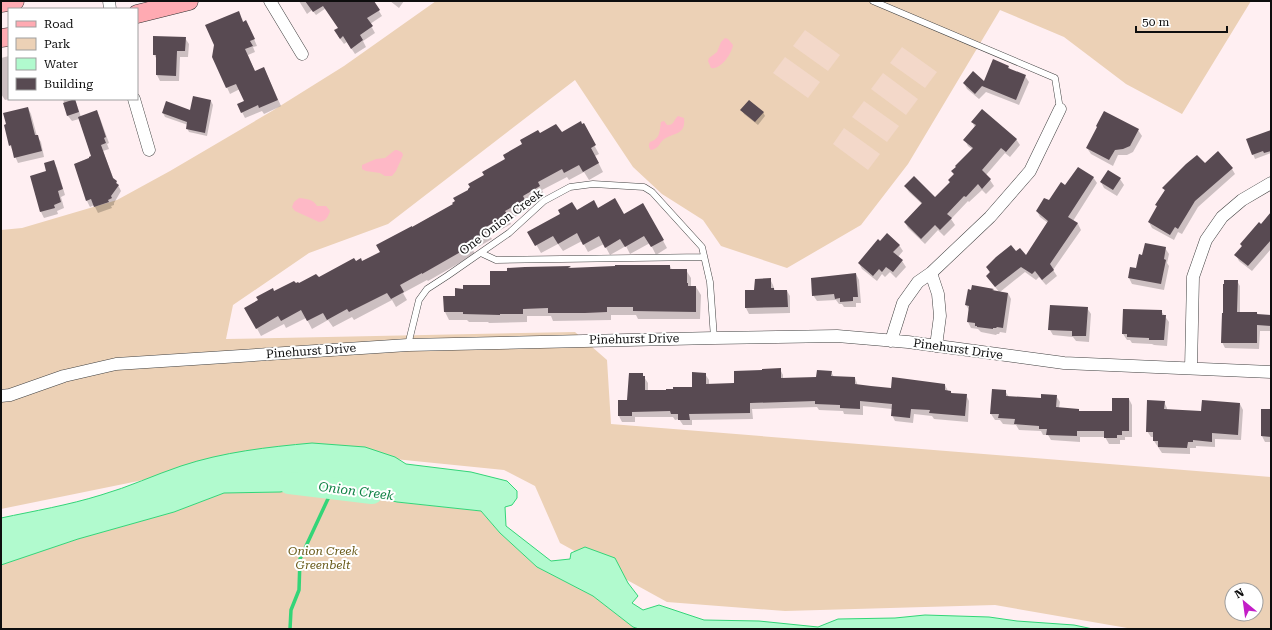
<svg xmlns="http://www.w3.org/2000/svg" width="1272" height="630" viewBox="0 0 1272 630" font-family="'Roboto Serif',serif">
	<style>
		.green { fill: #ecd1b6; fill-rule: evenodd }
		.sand { fill: #feb8c6 }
		.pitch { fill: #f3d8c9 }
		.water { fill: #b1face; stroke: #33d578 }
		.shadow { fill: #0003 }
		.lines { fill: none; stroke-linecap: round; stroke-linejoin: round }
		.stream { stroke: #33d578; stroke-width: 3.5 }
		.river { stroke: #b1face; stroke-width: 22 }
		.building { fill: #584a52 }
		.lane-casing { stroke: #414141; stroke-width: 7 }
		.street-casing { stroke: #414141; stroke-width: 13 }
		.secondary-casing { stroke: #303030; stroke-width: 19 }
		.lane { stroke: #fff; stroke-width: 6 }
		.street { stroke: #fff; stroke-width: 12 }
		.secondary { stroke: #ffaab2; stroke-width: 18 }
		.labels { text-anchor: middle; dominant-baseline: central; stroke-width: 4; stroke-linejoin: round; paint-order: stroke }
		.street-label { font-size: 12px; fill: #0e0e0e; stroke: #fff }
		.park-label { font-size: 12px; font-style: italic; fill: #6a5b1a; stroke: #fff }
		.water-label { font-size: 13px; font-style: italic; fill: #108245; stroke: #fff }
	</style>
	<rect width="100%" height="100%" fill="#ffeff2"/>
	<path class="green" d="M436 1H1251L1182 114 1126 84 1064 37 1000 10 908 164 861 225 787 268 721 246 703 220 662 194 633 167 575 80 388 224 309 253 233 305 226 339 575 332 607 360 611 424 1271 477V629H1133L995 605 785 611 667 602 560 543 535 486 504 470 295 449 1 509V230L22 228 117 200 170 171 272 111 344 66ZM1232 590H1256V614H1232Z
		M326 485 397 502 481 511 500 533 537 567 593 596 633 627 639 629H1V565L78 539 174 512 224 493 280 492Z"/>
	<path class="sand" d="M725 38 728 39 733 45C732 53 721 70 711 68L708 61 709 58 717 52 721 42Z
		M678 116 684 118C686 136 673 132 663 140 659 144 658 149 651 150 649 148 648 145 650 142 661 138 659 132 661 122L664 121 667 125C674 126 674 119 678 116Z
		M395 150C398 150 403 152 403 155L396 171 392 176H385L380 173 366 171 362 169V165L376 159 385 158Z
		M299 198C307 199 313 199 317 206H326L330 211C328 217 326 221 319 222L295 211 292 207 294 202Z"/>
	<path class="pitch" d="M805 30 840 55 828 71 793 46Z
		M902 47 937 72 925 88 890 63Z
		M785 57 820 82 808 98 773 73Z
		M883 73 918 99 906 115 871 89Z
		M864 101 899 126 887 142 852 117Z
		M844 128 880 154 868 170 833 144Z"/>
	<path class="water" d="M312 443 365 447 395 457 406 464 471 472 507 481 517 491V498L512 505 505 507 506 526 551 561 570 559 571 553 585 547 615 558 628 583 638 596 632 603 643 610 659 605 704 620 759 621 818 627 838 619 895 618 925 615 989 617 1017 621 1074 625 1093 629H639L633 627 593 596 537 567 500 533 481 511 397 502 326 485 280 492 224 493 174 512 78 539 1 565V518C34 511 69 505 101 495 129 487 154 475 181 466 223 452 268 447 312 443Z"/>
	<path class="shadow" d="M299 1H326L329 6 316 15 312 10 307 14Z
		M361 1H373L382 16 370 24 375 33 363 41 366 47 355 54 347 42 344 44 338 36 339 28Z
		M390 1H404L399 8Z
		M242 18 243 23 249 27 257 46 253 47 255 52 248 55 255 72 264 68 281 106 264 114 262 111 245 118 242 112 245 102 240 89 230 94 213 57Z
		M185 38 189 44 188 57H180L179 81H160L157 75V60L154 54Z
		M9 56V99L5 100 1 94V58Z
		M1009 67 1010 70 1025 76 1029 82 1019 105 986 92 979 99 967 89 964 83H984Z
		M194 97 211 101 213 105 207 136 189 132 187 128 188 125 165 117 163 113 191 111Z
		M63 99H75L81 117 97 112 100 118 109 143 107 144 109 149 103 151 114 180 116 181 121 191 114 203V205L111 206 112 208 98 213 94 205 90 207 87 201 75 164 93 156 79 119 72 121 68 116Z
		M28 108 31 114 37 136 41 142 44 157 18 163 10 145Z
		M742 110 763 112 765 116 758 125 744 114Z
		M972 122 1016 139 1020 145 1010 157 1005 153 986 175 990 180 994 186 986 194 982 190 969 202 968 201 951 219 955 225 944 236 938 230 925 244 908 228 905 222 922 204 909 192 905 186 935 198 950 183 949 181 955 175 952 171 972 149 968 146 965 140 975 127Z
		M583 125 599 154 595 156 603 172 589 180 584 172 569 180 567 177 542 190 544 194 526 204 529 209 509 220 511 224 490 236 492 239 473 250 475 254 428 281 427 280 403 293 407 300 396 307 392 300 354 320 352 317 333 327 328 320 312 329 306 318 286 328 284 324 261 336 246 308 274 292 318 278 355 263H362L381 252 411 228 454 204 485 176 540 135 561 133Z
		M1138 130 1142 136 1133 152 1127 155H1118L1113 166 1091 154 1087 148Z
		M1271 134V153L1255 159 1247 139Z
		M54 162 57 168 65 195 61 197 64 208 57 211 58 214 44 218 41 212 31 176 47 172Z
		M1205 165 1232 169 1235 174 1198 207 1182 234 1178 232 1174 240 1152 228 1149 222 1158 207 1157 206 1165 191 1163 188Z
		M1093 177 1097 183 1073 221 1078 224 1081 230 1053 270 1057 276 1046 285 1039 277 1036 280 1025 272 1000 292 1008 293 1011 299 1006 333 1000 332 999 334H997L996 335 981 332 978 329 971 328 968 322 969 310 966 305 973 287 993 289 995 292H999L987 276 990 273 987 267 1016 252 1026 257 1048 223 1040 217 1037 211 1049 202 1066 186Z
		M1120 179 1124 185 1117 196 1104 188 1101 182Z
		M643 204 667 248 656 255 650 243 630 254 626 246 610 255 604 244 588 252 582 241 563 251 558 244 541 253 529 232 576 211 598 209 624 215Z
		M1271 218V249L1252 271 1239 261 1236 255 1242 247 1241 244 1261 225Z
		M881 243 899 245 903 251 898 257 902 261 906 267 896 278 890 272 885 277 882 274 877 281 862 269 859 263Z
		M1165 248 1169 254 1167 263 1169 266 1164 290 1132 284 1129 278 1137 269 1143 256Z
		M670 266 672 270H686L691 278V287H696L701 295 700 319H638L636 315H611V320L553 321 551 316H527V322L489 323 488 322H469L467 320H449L445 312 456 297 464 290 491 286 508 272 525 268 570 267 571 269Z
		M856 274 859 280 861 303H856V307H844L842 304H839L836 300 817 301 813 295Z
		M770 279 773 285 775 291H787L790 296V313L749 314 746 308 755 291Z
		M1237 281 1240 286V313H1257L1258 315 1271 316V331H1260L1259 349 1225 348 1222 342Z
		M1087 308 1091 314 1089 342 1076 341 1073 337 1053 335 1050 330Z
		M1124 310 1161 311 1169 322 1167 346 1154 345 1152 344 1132 343 1130 340H1127L1123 334Z
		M780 369 783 375V379L817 378 831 372 834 377 855 378 858 386 892 389 945 385 948 391 951 392 952 394 966 395 969 401 968 422 934 419 932 416 914 414 913 423 895 421 892 415V409L863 406V415L844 414 843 411 819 410 817 407 752 409 753 419 692 420V425H683L679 419 675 420 673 417H635V422H622L619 416V401H628L642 374 648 383V391H667L693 388 705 374 709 380V385L735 384Z
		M1005 391 1009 397 1042 399 1056 396 1060 402 1059 408 1078 410 1080 412H1113L1129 399 1132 405V437H1125V440H1120V444H1109L1105 437H1080V442L1051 440 1048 435H1043L1041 431 1019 430 1016 425 1003 424 1000 420H995L991 414Z
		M1164 402 1167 408V410L1202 412 1240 404 1243 410 1241 440 1215 439V447L1196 446V448H1190V454L1162 453 1154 441V437H1151L1147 431Z
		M1262 410H1271V442H1265L1262 436Z"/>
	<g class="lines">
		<path class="stream" d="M290 629 291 610 299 590 300 559 333 488"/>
		<path class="river" d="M289 483 372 493"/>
	</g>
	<path class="building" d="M305 1H374L380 10 367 18 373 26 360 35 363 40 351 49 343 36 340 39 334 30 338 28 323 6 313 12Z
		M239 11 243 22 246 20 255 39 250 41 253 46 245 49 255 71 264 67 278 100 259 108 258 105 241 113 237 104 244 101 236 84 226 88 212 57 214 45 205 25Z
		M153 36 186 37 185 51H177L176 76 156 75V55H153Z
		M993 59 1009 66 1008 68 1026 75 1016 100 982 86 975 94 963 83 973 71 984 81Z
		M193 96 211 100 205 133 186 129 187 122 162 113 166 101 190 110Z
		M75 99 79 112 67 116 63 103Z
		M749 100 764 112 755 122 740 110Z
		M28 107 35 135H38L42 151 14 158 11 145 9 146 4 125 6 124 3 113Z
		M982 109 1017 139 1006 152 1001 148 982 170 991 179 982 189 978 184 966 197 964 196 947 214 952 218 940 230 935 225 921 239 904 222 922 203 904 186 914 176 935 197 950 182 948 180 954 174 951 171 956 167 955 166 973 148 963 140 976 125 971 122Z
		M97 110 106 137 104 138 106 143 101 145 113 178 117 181 116 183 119 185 111 196 112 198 108 200 109 202 94 207 91 199 86 201 74 164 89 158V157L91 156 78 117Z
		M1104 111 1139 129 1130 146 1123 149 1115 150 1109 160 1086 148 1097 127 1096 126Z
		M581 121 582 124 584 123 596 145 591 148 599 163 583 172 579 165 564 173 562 169 538 182 540 186 523 196 525 200 505 211 508 215 486 227 488 231 469 242 471 246 422 274V273L400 285 404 292 391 299 387 293 349 312 347 309 327 320 323 313 307 321 301 310 281 321 278 316 256 329 244 308 258 300 256 297 273 288 274 291 294 281 296 283 298 282 299 283 316 274 319 277 354 258 356 261 361 258 362 261 380 252 376 245 412 226V227L453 204 452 203 455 201 453 198 468 190V189L470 187 468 184 484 175 482 172 505 159 503 155 522 144 520 140 538 130 540 133 556 124 562 132Z
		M1271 130V151L1264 153 1263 151 1252 155 1246 139Z
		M1218 151 1233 168 1195 201 1178 229 1175 227 1170 235 1148 222 1157 206 1155 205 1165 190 1162 188 1186 164 1197 155 1205 163Z
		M54 160 63 189 58 191 61 202 54 205 55 208 40 212 30 176 46 171 44 163Z
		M1078 167 1094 177 1068 217 1078 223 1050 264 1054 270 1042 280 1035 271 1032 274 1021 267 995 287 986 276 990 272 986 267 996 257 1011 245 1016 251 1020 248 1026 255 1048 221 1036 211 1044 198 1049 200 1061 182 1065 185Z
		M1108 170 1121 178 1113 190 1100 182Z
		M615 198 624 214 643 203 664 240 651 247 644 236 625 247 620 239 605 248 599 236 583 245 577 233 558 244 553 236 535 246 527 232 560 214 558 210 572 202 577 210 594 200 598 208Z
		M1271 212V240L1248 266 1234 255 1242 246 1240 244 1259 222 1261 224Z
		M887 233 900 245 893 252 903 260 893 272 886 267 882 272 879 269 873 276 858 263 878 239 880 241Z
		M1145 243 1166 247 1164 259 1166 260 1161 284 1128 278 1130 267 1136 268 1139 254 1142 255Z
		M615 265H670V269H687V283H688V286H696V312L633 311V307H607V312L585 313H548V308L523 309V314H500V315L463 314V312H444L443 296H455V288L463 289V285H490V271H507V268L525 267 571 266 568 268 615 266Z
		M856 273 858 297H853V301L840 302V298L835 299 834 294 812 296 811 278Z
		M771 278V288H774V290H787L788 307 745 308V290H754L755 279Z
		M1224 280H1238L1237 312H1257V314L1271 315V326L1257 325V343H1221L1222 313H1223V284H1224Z
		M972 285 994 289 992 290 1008 293 1003 328 997 327 996 328H993V329L977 327V326H975V323L967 322 969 306 965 305 968 289 971 290Z
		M1050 305 1088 307 1086 336H1072V331L1048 330Z
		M1123 309 1162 310V315H1166L1164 340H1149V338L1127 337V334H1122Z
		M781 368V378L816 377 817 370 832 371 831 376 855 377V384L871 386 891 388 892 377 945 384V390L951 391V393L967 394 965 416 929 413 930 410 911 409 910 418 891 416 892 404 860 401V409L840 408V405L815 404V401L750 403V413L689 414 690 420H678V414H671L670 411 632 412V416H618V400H627L629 373H643V376H645V390H666V389H673V387H692V372L706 373V384L734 383V371L762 370V369Z
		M992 389 1006 390V396L1041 398V394L1057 395 1056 407 1079 409V411H1112V398H1129V431H1122V435H1117V438H1104V431H1077V436L1046 435 1047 429H1039V426L1014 424 1015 419 998 418 999 414H990Z
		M1147 400 1165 401 1164 409 1201 411 1202 400 1240 403 1238 435 1212 433V442L1193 440V442H1188L1187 448 1158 447V441H1153V432H1146Z
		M1261 409H1271V437L1261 436Z"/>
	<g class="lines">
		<defs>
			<path id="lane" d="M873 1 1055 78 1060 109
				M481 253 496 260 704 257
				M408 345 419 300 427 289 447 276 509 233 544 201 570 187 593 184 644 187 652 192 702 247 710 282 714 338"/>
			<path id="street" d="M109 1 110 9
				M270 1 302 54
				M134 99 149 150
				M931 273 938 294 940 316 936 346
				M891 341 903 303 918 282 931 273 990 217 1030 171 1060 109
				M1191 368 1193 277 1206 240 1222 217 1242 200 1271 183
				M1 396 10 395 64 376 116 364 408 345 714 338 837 336 908 342 1064 363 1271 372"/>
			<path id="secondary" d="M1 3 15 1
				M137 14 189 1
				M1 38 9 37"/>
		</defs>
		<use href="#lane" class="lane-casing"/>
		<use href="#street" class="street-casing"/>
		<use href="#secondary" class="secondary-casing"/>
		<use href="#lane" class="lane"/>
		<use href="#street" class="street"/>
		<use href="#secondary" class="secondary"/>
	</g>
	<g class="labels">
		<g class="street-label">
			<text transform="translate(501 222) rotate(-37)">One Onion Creek</text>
			<text transform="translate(634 339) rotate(-1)">Pinehurst Drive</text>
			<text transform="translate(958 349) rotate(8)">Pinehurst Drive</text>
			<text transform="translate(311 351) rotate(-4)">Pinehurst Drive</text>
		</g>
		<g class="park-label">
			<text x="323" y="551">Onion Creek<tspan x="323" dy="14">Greenbelt</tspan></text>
		</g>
		<g class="water-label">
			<text transform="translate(356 491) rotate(7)">Onion Creek</text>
		</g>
	</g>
	<rect width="1272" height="630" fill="none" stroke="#0e0e0e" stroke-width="4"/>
	<rect x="8" y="8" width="130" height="92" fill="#ffffff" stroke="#9f9f9f"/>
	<rect x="16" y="21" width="20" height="6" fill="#ffaab2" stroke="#9f9f9f"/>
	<text x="44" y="28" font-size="12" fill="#0e0e0e">Road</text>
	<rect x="16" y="38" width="20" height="12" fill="#ecd1b6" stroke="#9f9f9f"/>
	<text x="44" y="48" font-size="12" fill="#0e0e0e">Park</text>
	<rect x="16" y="58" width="20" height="12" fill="#b1face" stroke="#9f9f9f"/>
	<text x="44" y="68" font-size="12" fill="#0e0e0e">Water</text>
	<rect x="16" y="78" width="20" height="12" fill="#584a52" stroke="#9f9f9f"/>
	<text x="44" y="88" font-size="12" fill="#0e0e0e">Building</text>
	<g transform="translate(1244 602) rotate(331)"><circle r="19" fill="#ffffff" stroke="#9f9f9f"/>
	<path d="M0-3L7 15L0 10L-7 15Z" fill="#c31dc7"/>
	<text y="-6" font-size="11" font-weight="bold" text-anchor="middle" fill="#0e0e0e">N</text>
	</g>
	<path d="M1136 26v6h91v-6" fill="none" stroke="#0e0e0e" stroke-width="2"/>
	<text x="1142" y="26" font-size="12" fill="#0e0e0e" stroke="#ffffff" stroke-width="3" paint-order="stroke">50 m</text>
</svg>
